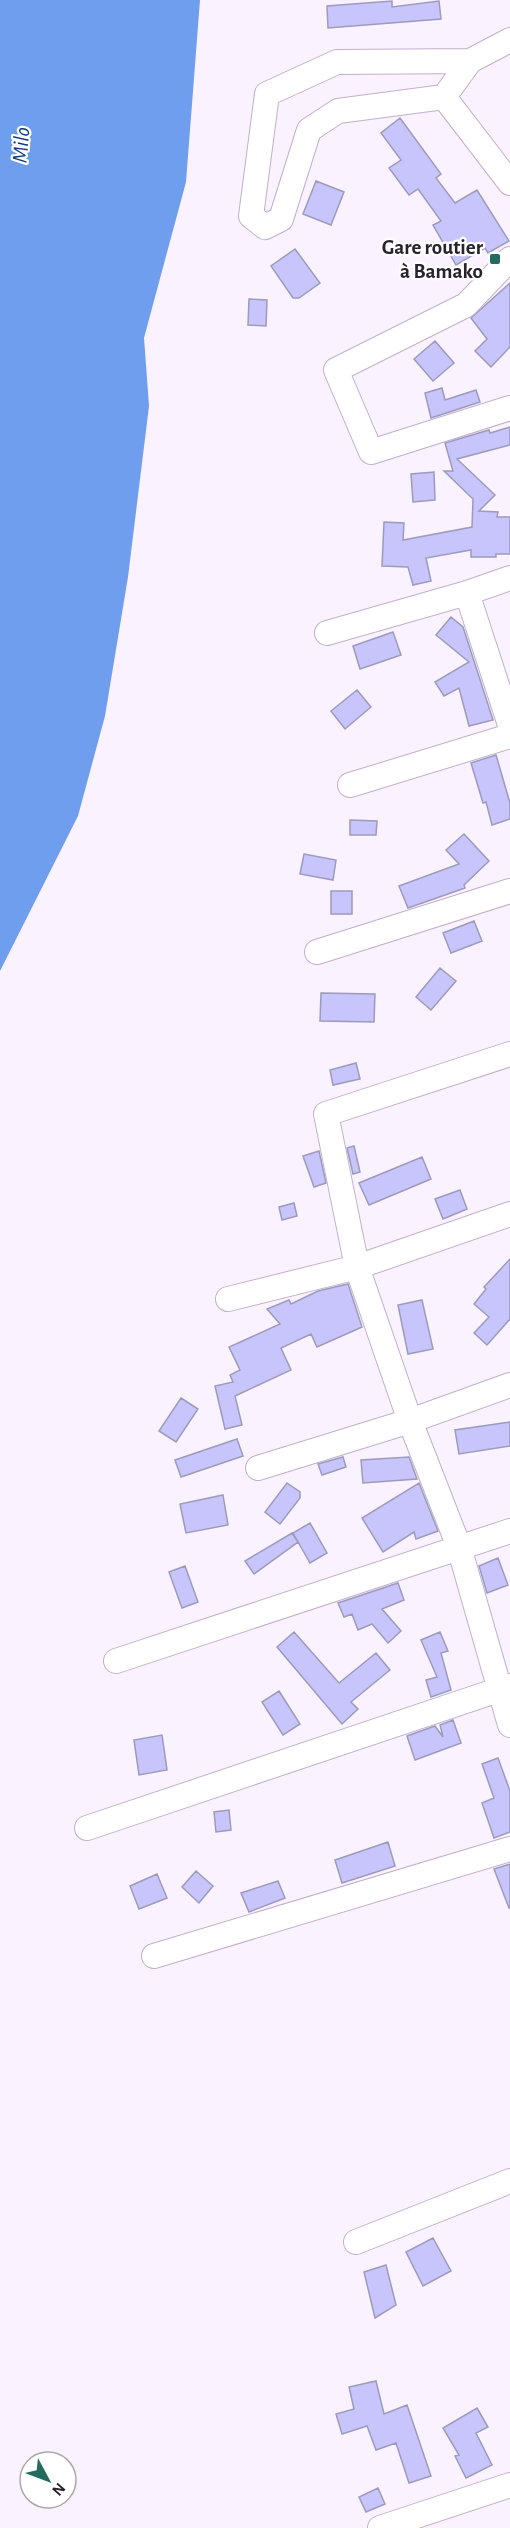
<svg xmlns="http://www.w3.org/2000/svg" width="510" height="2528" viewBox="0 0 510 2528" font-family="'Alegreya Sans',sans-serif">
	<style>
		.water { fill: #6f9eee }
		.building { fill: #c8c5fd; stroke: #9c9bbb; stroke-width: 1.5 }
		.lines { fill: none; stroke-linecap: round; stroke-linejoin: round }
		.minor-casing { stroke: #c2afcd; stroke-width: 26 }
		.minor { stroke: #fff; stroke-width: 24 }
		.poi-dot { fill: #236a5f; stroke: #fff; stroke-width: 2 }
		.labels { text-anchor: middle; dominant-baseline: central; stroke-width: 4.5; stroke-linejoin: round; paint-order: stroke }
		.poi-label { font-size: 21px; font-weight: bold; fill: #2a232f; stroke: #fff; text-anchor: end }
		.water-label { font-size: 22px; font-style: italic; fill: #0e377d; stroke: #fff }
	</style>
	<rect width="100%" height="100%" fill="#faf2ff"/>
	<path class="water" d="M0 0H200L186 182 144 338 149 406 128 577 105 716 78 816 0 971Z"/>
	<path class="building" d="M392 1V7L439 1 441 19 328 28 327 6Z
		M400 118 441 174 436 178 455 203 477 190 509 241 488 253 485 248 456 265 433 225 441 221 418 189 409 195 389 168 401 160 381 133Z
		M316 181 344 192 331 225 303 214Z
		M295 249 320 283 299 298H293L271 266Z
		M510 283V347L491 367 475 351 487 339 471 318Z
		M249 299 267 300 266 326 248 325Z
		M435 341 454 363 433 381 414 359Z
		M442 388 445 400 476 390 480 402 431 418 425 393Z
		M510 427V445L457 459 495 495 479 511 498 512 497 517H510V554H496V557H471V550L426 558 431 581 413 585 408 567 382 566 384 522 404 523 403 540 472 527 473 499 444 471H453L445 443 489 430 490 433Z
		M434 472 435 500 413 502 411 474Z
		M451 617 463 627 493 720 469 726 459 688 444 696 435 682 469 662 436 635Z
		M393 632 401 655 360 669 353 646Z
		M357 690 371 707 345 729 331 711Z
		M496 755 510 803V819L492 825 486 802 483 803 471 763Z
		M350 820 377 821 376 835H350Z
		M464 834 489 861 464 885 465 888 408 908 399 886 459 864 446 850Z
		M304 854 336 860 333 880 300 874Z
		M331 891H352V914H331Z
		M474 921 482 941 451 953 443 933Z
		M440 968 456 981 431 1010 416 997Z
		M321 993 375 994 374 1022 320 1021Z
		M356 1063 360 1079 333 1085 330 1070Z
		M354 1146 360 1172 353 1174 347 1148Z
		M319 1151 326 1183 314 1187 303 1156Z
		M422 1157 431 1179 369 1205 359 1183Z
		M460 1190 467 1209 443 1219 435 1199Z
		M294 1203 297 1216 282 1220 279 1207Z
		M510 1259V1319L487 1345 474 1333 489 1317 474 1304 486 1289 484 1287Z
		M348 1284 362 1327 317 1347 311 1334 281 1348 291 1370 235 1396 242 1425 225 1429 215 1386 233 1382 230 1375 240 1370 229 1347 280 1324 267 1309 289 1300 291 1304 318 1291Z
		M422 1300 433 1349 408 1354 398 1305Z
		M181 1398 198 1409 176 1442 159 1431Z
		M510 1422V1446L459 1454 455 1430Z
		M237 1439 243 1456 181 1477 175 1460Z
		M343 1457 346 1467 322 1475 318 1464Z
		M409 1457 417 1479 363 1483 361 1460Z
		M287 1483 300 1492V1498L280 1524 265 1512Z
		M419 1483 438 1531 416 1539 414 1532 383 1552 362 1518Z
		M223 1495 228 1525 186 1533 180 1504Z
		M310 1523 327 1553 310 1563 293 1533Z
		M292 1533 298 1542 254 1574 245 1561Z
		M498 1558 508 1585 487 1593 479 1566Z
		M185 1566 198 1602 182 1608 169 1572Z
		M398 1583 404 1600 382 1609 401 1631 388 1643 372 1624 358 1630 352 1614 344 1617 338 1603Z
		M294 1632 339 1683 376 1653 390 1670 351 1702 358 1709 342 1724 277 1647Z
		M440 1632 448 1651 441 1653 451 1690 431 1697 426 1680 437 1677 421 1640Z
		M279 1691 300 1724 283 1735 262 1702Z
		M453 1720 461 1743 415 1760 407 1736 435 1726 443 1737 440 1725Z
		M162 1735 167 1770 139 1775 134 1740Z
		M498 1758 510 1791V1832L494 1838 482 1803 494 1798 482 1764Z
		M229 1810 231 1830 216 1832 214 1812Z
		M388 1842 395 1866 342 1883 335 1860Z
		M510 1864V1908H509L494 1869Z
		M196 1871 213 1886 199 1903 182 1887Z
		M157 1874 167 1898 139 1909 130 1886Z
		M278 1881 285 1898 249 1912 241 1893Z
		M433 2238 451 2271 423 2286 406 2252Z
		M386 2265 396 2305 375 2318 364 2272Z
		M376 2381 384 2414 407 2405 431 2476 409 2483 396 2443 376 2450 367 2426 342 2434 336 2414 354 2409 349 2387Z
		M477 2408 488 2427 476 2433 492 2465 466 2478 455 2456 459 2455 443 2428Z
		M378 2488 385 2504 366 2512 359 2497Z"/>
	<g class="lines">
		<defs>
			<path id="minor" d="M510 40 470 61 444 97 510 183
				M444 97 338 111 309 130 281 219 265 227 251 216 267 94 337 62 470 61
				M510 259 466 305 336 370 371 452 510 408
				M467 593 510 725
				M327 633 467 593 510 578
				M350 785 510 736
				M317 952 510 891
				M510 1054 326 1114 357 1267 410 1421 459 1547 510 1725
				M228 1299 357 1267 510 1214
				M258 1468 410 1421 510 1385
				M116 1661 510 1531
				M87 1828 510 1686
				M154 1956 510 1849
				M356 2242 510 2181
				M380 2528 510 2485"/>
		</defs>
		<use href="#minor" class="minor-casing"/>
		<use href="#minor" class="minor"/>
	</g>
	<rect class="poi-dot" x="489" y="253" width="12" height="12" rx="3"/>
	<g class="labels">
		<g class="poi-label">
			<text x="483" y="247">Gare routier<tspan x="483" dy="24">à Bamako</tspan></text>
		</g>
		<g class="water-label">
			<text transform="translate(21 145) rotate(-85)">Milo</text>
		</g>
	</g>
	<g transform="translate(48 2480) rotate(131)"><circle r="28" fill="#ffffff" stroke="#aaa7ac" stroke-width="1.5"/>
	<path d="M0-4.5L10 22L0 15L-10 22Z" fill="#236a5f"/>
	<text y="-9" font-size="16" font-weight="bold" text-anchor="middle" fill="#2a232f">N</text>
	</g>
</svg>
